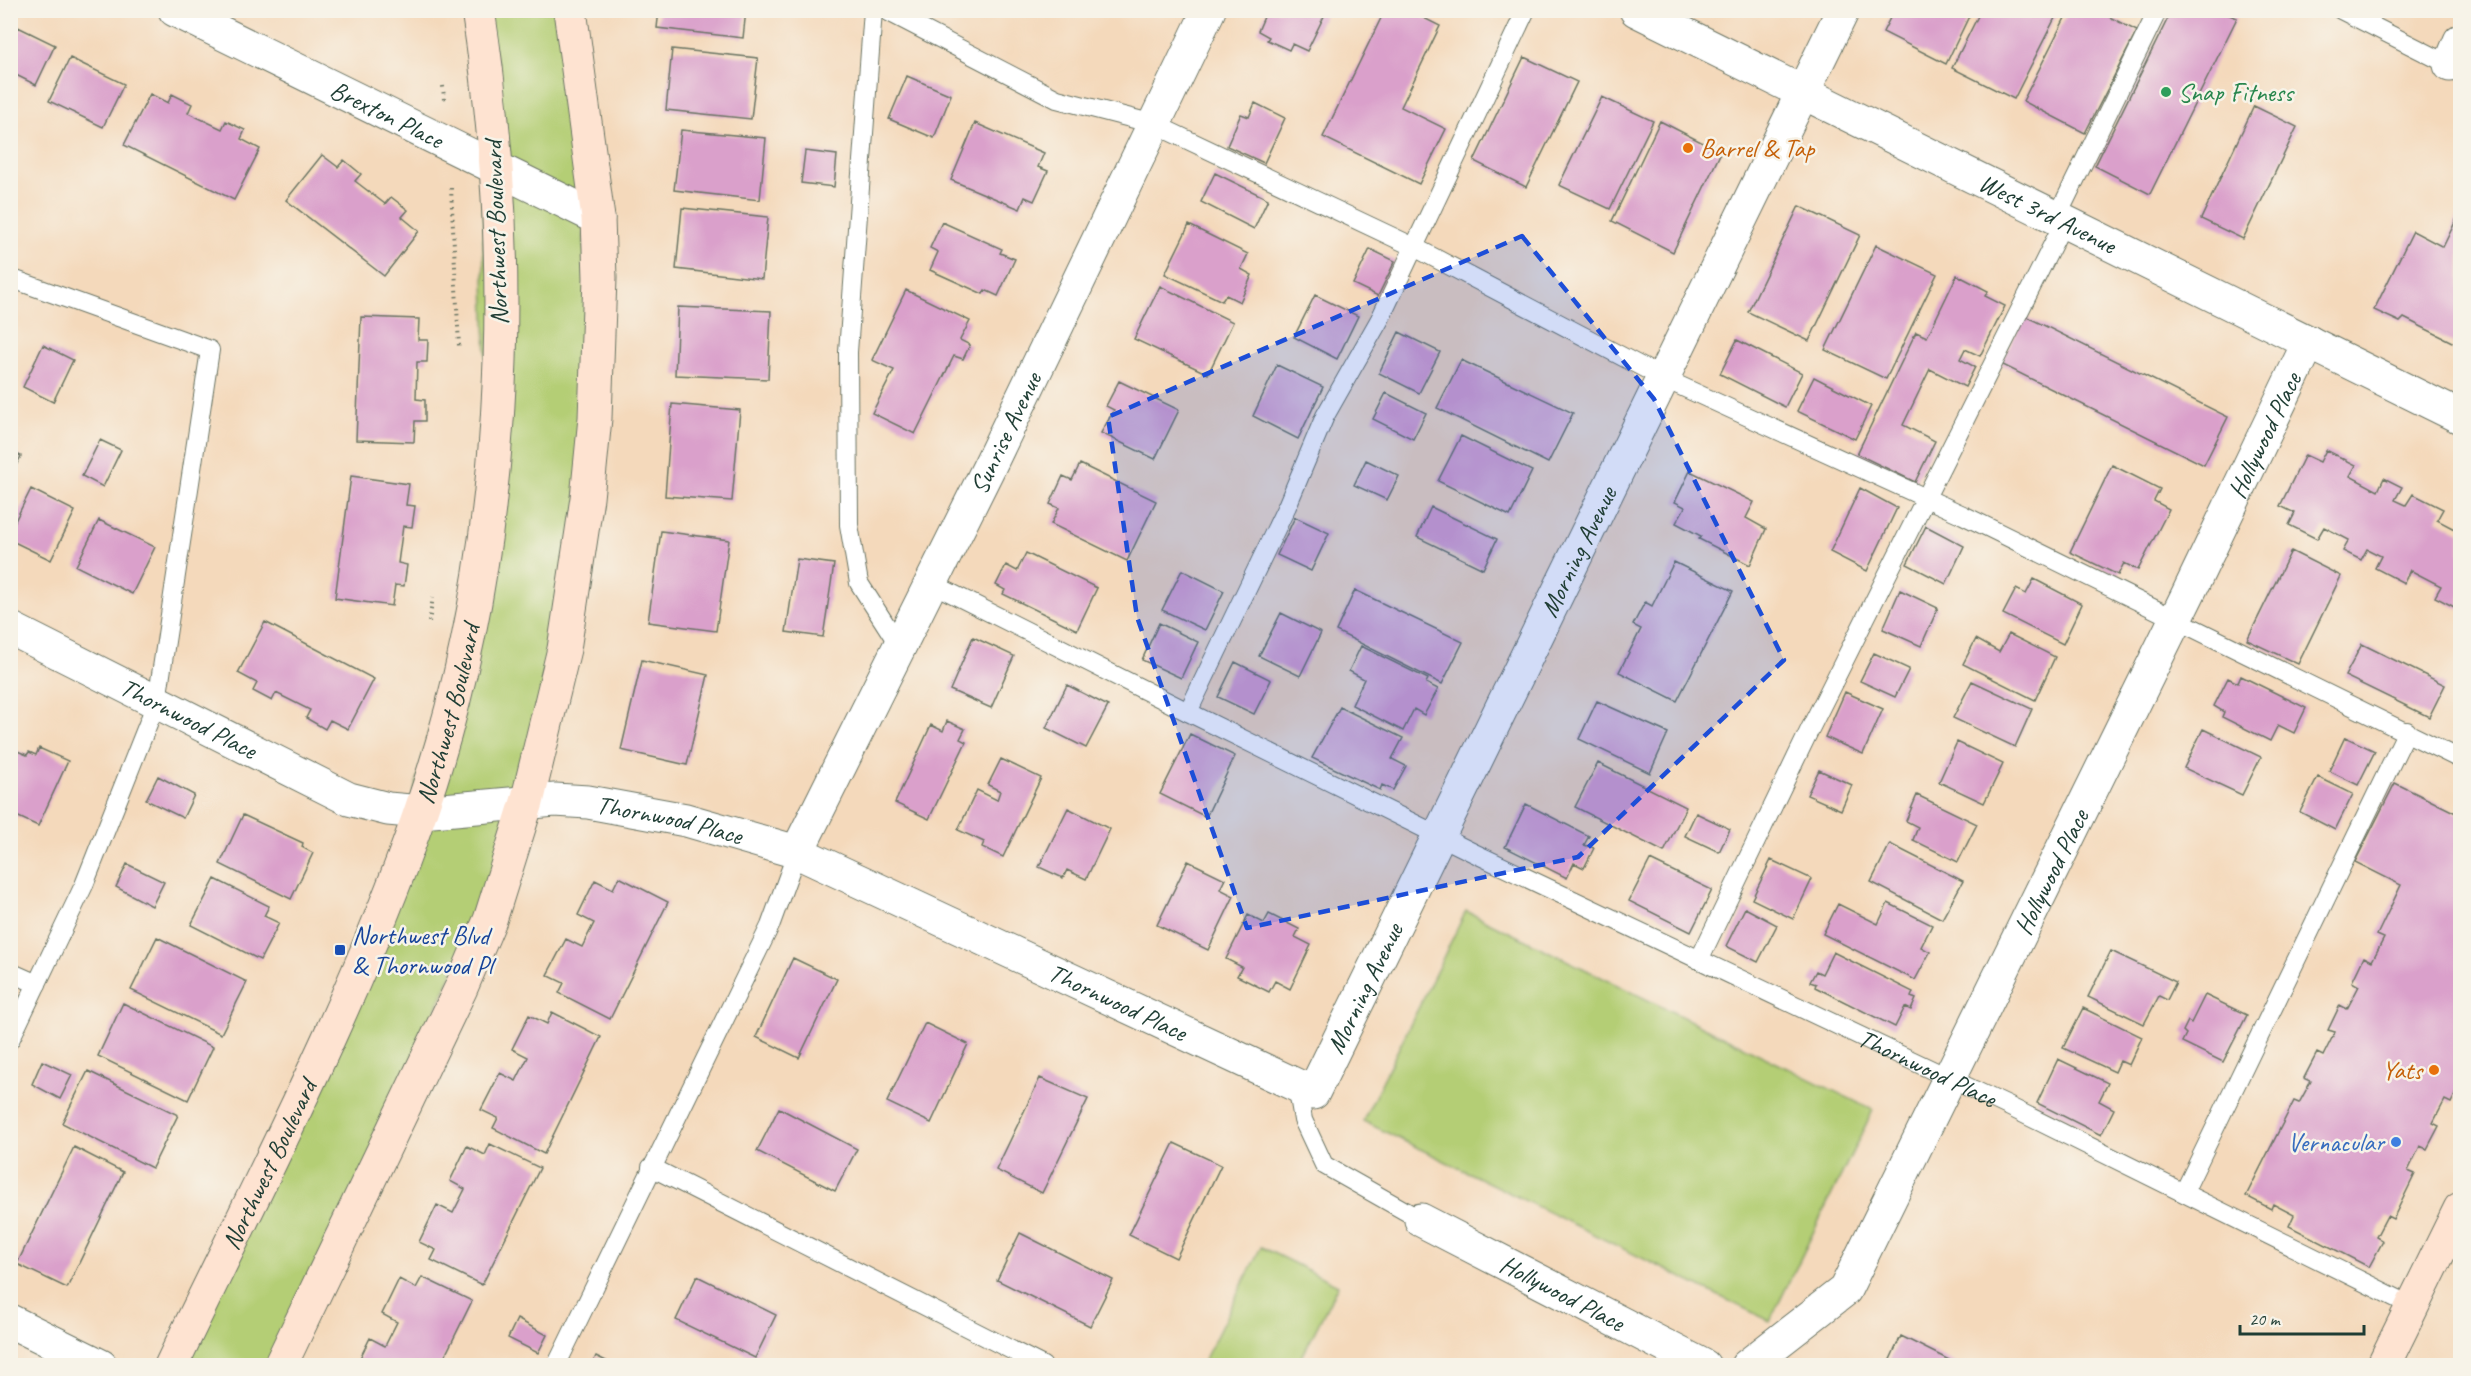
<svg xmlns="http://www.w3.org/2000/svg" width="2471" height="1376" viewBox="0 0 2471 1376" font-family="Caveat,sans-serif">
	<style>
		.green { fill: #b4ce74; stroke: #6a8654; stroke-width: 1.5 }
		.building { fill: #daa0cb }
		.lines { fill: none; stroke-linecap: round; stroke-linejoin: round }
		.service-casing { stroke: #6a7463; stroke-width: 20 }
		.minor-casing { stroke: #6a7463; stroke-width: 35 }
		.tertiary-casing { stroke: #6a7463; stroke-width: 35 }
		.secondary-casing { stroke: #6a7463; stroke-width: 35 }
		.path { stroke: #6a7463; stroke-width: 4; stroke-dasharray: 1.5 4.5; stroke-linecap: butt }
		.service { stroke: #fff; stroke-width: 18 }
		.minor { stroke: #fff; stroke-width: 33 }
		.tertiary { stroke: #fff; stroke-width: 33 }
		.secondary { stroke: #fee3d1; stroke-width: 33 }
		.marked { fill: #1d4ed8; fill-opacity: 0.2; stroke: #1d4ed8; stroke-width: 4.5; stroke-dasharray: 12 8; stroke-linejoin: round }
		.leisure-dot { fill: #2e9e5b; stroke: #f7f3e8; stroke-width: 2 }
		.food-dot { fill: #e8710a; stroke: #f7f3e8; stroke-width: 2 }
		.transit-dot { fill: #1a4fb4; stroke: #f7f3e8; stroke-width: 2 }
		.shop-dot { fill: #3f7fe0; stroke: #f7f3e8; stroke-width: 2 }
		.labels { text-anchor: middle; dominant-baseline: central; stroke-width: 5; stroke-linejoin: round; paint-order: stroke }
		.leisure-label { font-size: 26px; fill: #27864d; stroke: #f7f3e8; text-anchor: start }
		.street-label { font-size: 26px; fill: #1f3d34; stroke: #f7f3e8 }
		.food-label { font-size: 26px; fill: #c56008; stroke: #f7f3e8; text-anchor: start }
		.transit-label { font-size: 26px; fill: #164399; stroke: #f7f3e8; text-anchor: start }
		.shop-label { font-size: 26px; fill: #366cbe; stroke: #f7f3e8; text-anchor: end }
	</style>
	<rect width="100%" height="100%" fill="#f7f3e8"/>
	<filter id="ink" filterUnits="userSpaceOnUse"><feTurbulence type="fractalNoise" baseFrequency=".0167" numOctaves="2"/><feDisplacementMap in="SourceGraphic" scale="12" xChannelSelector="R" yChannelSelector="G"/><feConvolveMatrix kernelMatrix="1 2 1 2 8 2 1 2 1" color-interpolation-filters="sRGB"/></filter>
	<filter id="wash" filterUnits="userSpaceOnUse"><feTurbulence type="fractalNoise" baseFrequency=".008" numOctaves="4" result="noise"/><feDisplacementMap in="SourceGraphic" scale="24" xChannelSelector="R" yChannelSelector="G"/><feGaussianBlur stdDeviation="1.35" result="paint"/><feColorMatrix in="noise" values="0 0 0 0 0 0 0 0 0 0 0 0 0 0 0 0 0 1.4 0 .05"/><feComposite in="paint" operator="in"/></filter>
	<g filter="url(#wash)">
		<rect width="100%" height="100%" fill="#f4d9bb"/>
		<path class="green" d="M478 11H570L595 418 527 802 280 1365 171 1366 387 900 489 492Z
			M1466 911 1873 1110 1770 1321 1363 1121Z
			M1261 1247 1338 1285 1298 1365H1202Z"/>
		<g id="blocks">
			<path class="building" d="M659 10H746L743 38 657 28Z
				M1267 10H1327L1307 51 1292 44 1289 50 1267 40 1269 37 1258 31Z
				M1385 10H1408L1440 26 1401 107 1446 129 1419 184 1323 137Z
				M1894 10H1972L1946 64 1883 32Z
				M1981 10H2059L2014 99 1952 68Z
				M2069 10H2096L2137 31 2085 133 2023 101Z
				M2172 10H2217L2237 18 2150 194 2095 166Z
				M18 27 55 45 36 85 10 72V43Z
				M672 49 758 58 751 119 666 110Z
				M1524 57 1577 82 1526 187 1474 161Z
				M70 58 124 84 103 127 49 101Z
				M907 76 951 95 934 138 889 119Z
				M150 94 168 103 172 94 192 104 188 113 222 129 226 121 245 130 241 139 260 149 234 200 124 145Z
				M1602 97 1653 121 1610 209 1559 185Z
				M1255 103 1285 118 1264 163 1227 146 1241 114 1249 117Z
				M2254 106 2297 127 2243 239 2201 219Z
				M1660 121 1721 152 1673 252 1612 221Z
				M975 123 1044 153 1038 167 1048 171 1034 201 1025 197 1020 209 951 180Z
				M681 130 766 138 760 200 674 190Z
				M805 151 837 155 834 187 801 183Z
				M322 155 338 167 344 160 361 174 355 181 385 204 391 197 408 210 402 217 419 231 384 276 286 200Z
				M1215 173 1268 199 1254 229 1201 202Z
				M1799 206 1860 235 1809 341 1748 312Z
				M682 208 768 217 762 279 676 269Z
				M2460 212V346L2404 318 2400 322 2374 310 2413 231 2443 247Z
				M942 222 1002 249 1000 253 1015 259 998 296 985 290 983 294 930 270 938 252 930 248Z
				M1189 225 1248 254 1241 269 1252 275 1240 302 1226 295 1222 301 1165 274Z
				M1876 245 1937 274 1886 379 1825 350Z
				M1370 249 1395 261 1378 296 1353 284Z
				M1957 275 1988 291 1985 296 2005 306 1980 356 1965 349 1960 359 1975 367 1965 387 1930 369 1903 425 1935 441 1915 482 1857 454 1916 332 1927 337Z
				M1160 286 1233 322 1208 374 1134 339Z
				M906 290 970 321 960 340 970 345 963 359 954 356 915 434 872 413 894 370 872 360Z
				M1315 295 1358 316 1337 359 1294 337Z
				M678 307 771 311 768 379 675 375Z
				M2025 316 2228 417 2204 465 2001 364Z
				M361 317 419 319 418 340H428L427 362H417L416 399 425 400V421H415L414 442 356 440Z
				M1399 332 1440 352 1419 393 1379 373Z
				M1737 340 1802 373 1785 407 1720 374Z
				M43 345 73 360 53 402 23 387Z
				M1461 360 1573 413 1548 463 1437 408Z
				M1277 365 1323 387 1298 439 1253 416Z
				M1814 377 1871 406 1855 439 1797 411Z
				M1119 381 1179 410 1155 459 1101 433 1114 410 1106 406Z
				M1386 393 1426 413 1413 439 1373 419Z
				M672 404 740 410 732 501 665 496Z
				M1461 436 1532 471 1510 516 1438 481Z
				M100 440 121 450 103 487 82 476Z
				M2326 450 2356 465 2350 476 2378 491 2384 478 2402 487 2395 500 2406 505 2413 494 2443 509 2437 520 2460 532V610L2435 597 2441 586 2410 570 2404 583 2375 568 2381 556 2367 549 2361 560 2343 551 2349 540 2324 527 2317 539 2289 525 2295 513 2280 506 2305 455 2320 462Z
				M10 451 21 456 10 477Z
				M1366 460 1399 476 1387 500 1354 485Z
				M1080 464 1156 501 1127 561 1051 524 1059 508 1050 504 1063 476 1072 480Z
				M2112 465 2160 489 2154 501 2169 509 2138 570 2124 563 2118 575 2070 552Z
				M1690 471 1754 502 1746 518 1766 529 1750 565 1699 539 1701 536 1676 523 1685 507 1675 502Z
				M351 476 409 484 406 505 415 506 412 527 403 526 398 563 407 565 404 586 395 585 392 606 335 598Z
				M1860 488 1897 508 1867 571 1830 552Z
				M31 489 75 511 51 560 10 540V531Z
				M1431 507 1497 539 1483 569 1417 537Z
				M1295 517 1329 533 1311 571 1277 555Z
				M99 520 155 547 132 594 76 566Z
				M1926 526 1964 546 1946 584 1907 564Z
				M661 531 729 540 716 631 648 622Z
				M2291 551 2341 576 2298 664 2247 640Z
				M1026 553 1097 588 1077 630 1003 594 1005 590 996 585 1006 565 1017 571Z
				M797 559 834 564 823 637 786 632Z
				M1674 562 1733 591 1677 701 1619 672 1641 629 1633 625 1645 602 1652 606Z
				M1182 570 1224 591 1205 630 1162 610Z
				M2034 579 2082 604 2063 644 2003 614 2016 589 2026 594Z
				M1355 590 1463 642 1442 684 1336 631Z
				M1900 590 1938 608 1921 646 1883 629Z
				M1281 613 1321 633 1300 676 1259 656Z
				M265 622 374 679 348 729 330 720 325 729 306 718 310 710 276 693 272 701 253 691 257 683 238 673Z
				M1159 623 1198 642 1181 678 1142 660Z
				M2009 634 2055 657 2035 700 1963 664 1976 639 1999 652Z
				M973 637 1014 656 991 708 950 690Z
				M2362 644 2445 685 2429 717 2345 676Z
				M1361 646 1428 679 1426 683 1438 689 1424 715 1414 709 1403 731 1352 705 1364 679 1349 671Z
				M1874 653 1909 669 1895 697 1860 681Z
				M642 660 708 675 687 765 621 750Z
				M1235 662 1271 680 1254 714 1218 697Z
				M2241 676 2306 708 2294 733 2278 725 2270 741 2222 717 2224 712 2214 706 2228 678 2238 683Z
				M1972 681 2032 709 2015 747 1953 718Z
				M1067 685 1108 706 1086 748 1046 728Z
				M1845 692 1883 709 1863 754 1825 737Z
				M1597 701 1668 733 1650 773 1579 739Z
				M1340 707 1403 738 1392 759 1406 766 1393 790 1382 785 1380 790 1312 758Z
				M947 721 965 729 960 739 966 742 929 819 895 803 931 725 943 731Z
				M2203 729 2261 757 2242 795 2184 768Z
				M1190 734 1235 756 1206 817 1160 794Z
				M2345 737 2375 751 2358 785 2329 771Z
				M1957 742 2003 764 1984 803 1939 782Z
				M10 748 27 755 29 752 36 755 39 748 68 761 38 826 10 813Z
				M1001 759 1041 778 1003 857 982 847 984 842 958 830 977 790 997 800 1000 791 988 785Z
				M1598 763 1686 807 1664 852 1575 807Z
				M1819 770 1852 785 1841 810 1807 795Z
				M158 776 194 795 183 818 146 800Z
				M2318 777 2353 794 2335 830 2300 812Z
				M2395 783 2460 815V1068L2457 1075 2460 1077V1084L2451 1103 2445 1100 2433 1123 2439 1126 2427 1149 2420 1146 2408 1171 2415 1174 2393 1219 2387 1216 2376 1237 2383 1241 2369 1267 2289 1226 2294 1215 2273 1204 2271 1209 2246 1196 2294 1101 2299 1103 2311 1081 2304 1078 2317 1053 2323 1056 2335 1032 2328 1030 2340 1005 2347 1009 2359 986 2352 982 2364 957 2372 961 2384 938 2377 935 2401 885 2355 862Z
				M1917 795 1977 824 1958 862 1913 840 1918 827 1906 821Z
				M1526 804 1589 836 1584 845 1594 848 1584 868 1574 863 1567 878 1505 847Z
				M1068 808 1110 829 1086 879 1067 870 1063 878 1039 867Z
				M1696 813 1730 829 1719 852 1685 836Z
				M243 815 303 843 302 847 313 853 291 899 220 864Z
				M1890 844 1963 881 1942 919 1871 882Z
				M1650 860 1712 890 1691 932 1629 901Z
				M1771 860 1812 879 1793 919 1752 899Z
				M1188 861 1225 879 1220 889 1234 896 1208 950 1157 925Z
				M127 864 164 882 152 906 116 887Z
				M619 877 668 902 610 1019 559 993 564 983 547 975 566 939 582 947 594 923 578 915 595 880 613 889Z
				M215 879 269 906 264 916 279 923 260 960 191 925Z
				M1888 903 1932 925 1921 947 1930 952 1915 980 1823 934 1838 904 1878 924Z
				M1745 908 1777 925 1758 962 1726 946Z
				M1269 914 1299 929 1295 937 1311 945 1290 989 1275 981 1269 992 1237 976 1242 967 1226 959 1248 915 1264 923Z
				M157 937 247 982 221 1034 131 990Z
				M2111 951 2176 982 2167 1000 2159 996 2144 1024 2088 997Z
				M1833 952 1913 992 1911 997 1916 999 1911 1010 1905 1007 1895 1027 1815 987 1816 984 1810 982 1816 971 1822 974Z
				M793 958 837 979 799 1058 756 1037Z
				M2205 995 2247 1015 2223 1062 2182 1042 2186 1034 2183 1031 2188 1021 2191 1023Z
				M123 1003 213 1047 188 1100 98 1056Z
				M2083 1008 2142 1037 2129 1065 2120 1061 2115 1072 2063 1048Z
				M552 1012 601 1037 544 1154 493 1128 498 1118 481 1110 500 1073 516 1081 528 1057 512 1049 529 1015 547 1024Z
				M925 1023 968 1044 931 1123 887 1102Z
				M2058 1059 2108 1083 2099 1101 2114 1109 2101 1135 2037 1103Z
				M42 1061 72 1075 60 1099 32 1084Z
				M88 1071 178 1115 152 1168 62 1123Z
				M1040 1078 1088 1099 1042 1193 996 1170Z
				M779 1108 857 1149 835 1191 757 1151Z
				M1174 1143 1221 1165 1176 1258 1129 1235Z
				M490 1144 540 1168 482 1285 431 1260 436 1250 419 1242 437 1205 453 1213 465 1189 450 1181 467 1146 485 1155Z
				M74 1147 123 1172 67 1288 17 1264Z
				M1020 1233 1113 1280 1090 1326 997 1280Z
				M697 1276 776 1315 755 1358 676 1320Z
				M422 1277 472 1301 440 1366H356L370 1338 385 1346 397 1322 382 1314 399 1279 416 1288Z
				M517 1319 547 1335 538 1353 508 1338Z
				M1901 1336 1961 1366H1887Z
				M596 1356 616 1366H591Z"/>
		</g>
	</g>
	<g filter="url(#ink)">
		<use href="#blocks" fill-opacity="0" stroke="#6a7463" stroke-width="1.5"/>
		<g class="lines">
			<defs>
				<g id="service">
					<path d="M873 10 848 352 849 525 859 583 900 647"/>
					<path d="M885 10 1057 99 1154 124 1414 247 1663 378 1963 515 2460 759"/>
					<path id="s1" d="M1526 10 1380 319 1325 416 1287 506 1188 712 1474 853 2010 1107 2412 1306"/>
					<path d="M2341 10 2456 68"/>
					<path d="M2056 219 2158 10"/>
					<path d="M10 278 210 350 157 701 84 885 10 1040"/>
					<path d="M931 583 1188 712"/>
					<path d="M1699 960 1810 729 2064 222"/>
					<path d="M10 972 37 984"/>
					<path d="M1297 1085 1303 1120 1324 1165 1421 1220"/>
					<path d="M651 1167 1043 1366"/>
					<path d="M2184 1192 2407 731"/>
					<path d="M556 1366 770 926 797 852"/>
				</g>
				<g id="minor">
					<path id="s2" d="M175 10 598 218"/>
					<path d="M2450 65 2460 41"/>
					<path id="s3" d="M10 628 349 799 388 809 421 812 555 800 588 802 686 820 797 852 1313 1093 1843 10"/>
					<path id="s4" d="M797 852 990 465 1209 10"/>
					<path id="s5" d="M1421 1220 1704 1366"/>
					<path d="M10 1321 101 1366"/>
					<path id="s6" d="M1747 1366 1845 1290 2188 594 2309 342"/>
				</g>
				<g id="tertiary">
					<path id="s7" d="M1636 10 2460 417"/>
				</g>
				<g id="secondary">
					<path id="s8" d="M171 1366C258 1184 354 1004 420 813 508 561 519 273 478 10"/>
					<path d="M280 1366 461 988 490 920 527 802 564 649 587 498 595 418 600 278 598 218 570 10"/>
					<path d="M2383 1366 2460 1209"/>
				</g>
			</defs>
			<use href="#service" class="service-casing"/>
			<use href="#minor" class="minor-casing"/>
			<use href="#tertiary" class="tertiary-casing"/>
			<use href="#secondary" class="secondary-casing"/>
			<path class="path" d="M443 86 444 100
				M451 188 459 346
				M429 622 433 597"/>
			<use href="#service" class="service"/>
			<use href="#minor" class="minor"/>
			<use href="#tertiary" class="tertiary"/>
			<use href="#secondary" class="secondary"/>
		</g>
	</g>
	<path class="marked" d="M1522 236 1654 399 1784 660 1578 857 1247 928 1137 617 1108 417Z"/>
	<circle class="leisure-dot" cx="2166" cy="92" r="6"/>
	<g class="food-dot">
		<circle cx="1688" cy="148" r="6"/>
		<circle cx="2434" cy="1070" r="6"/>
	</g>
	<rect class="transit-dot" x="334" y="944" width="12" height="12" rx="3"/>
	<circle class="shop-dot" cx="2396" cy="1142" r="6"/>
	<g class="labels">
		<g class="leisure-label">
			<text x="2178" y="92">Snap Fitness</text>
		</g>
		<g class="street-label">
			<text stroke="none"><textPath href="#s2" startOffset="236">Brexton Place</textPath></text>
			<text stroke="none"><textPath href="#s7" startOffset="459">West 3rd Avenue</textPath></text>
			<text transform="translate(496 233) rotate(-92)">Northwest Boulevard</text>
			<text stroke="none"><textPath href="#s4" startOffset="468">Sunrise Avenue</textPath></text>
			<text stroke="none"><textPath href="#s6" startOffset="1076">Hollywood Place</textPath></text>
			<text stroke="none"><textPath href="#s3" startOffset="2008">Morning Avenue</textPath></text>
			<text stroke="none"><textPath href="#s8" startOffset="710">Northwest Boulevard</textPath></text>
			<text stroke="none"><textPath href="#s3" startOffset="200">Thornwood Place</textPath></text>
			<text stroke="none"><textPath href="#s3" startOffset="704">Thornwood Place</textPath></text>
			<text stroke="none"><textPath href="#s6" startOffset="590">Hollywood Place</textPath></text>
			<text stroke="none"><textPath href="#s3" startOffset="1522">Morning Avenue</textPath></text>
			<text stroke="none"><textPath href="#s3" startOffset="1190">Thornwood Place</textPath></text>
			<text stroke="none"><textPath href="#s1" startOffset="1600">Thornwood Place</textPath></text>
			<text stroke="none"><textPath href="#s8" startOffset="224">Northwest Boulevard</textPath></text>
			<text stroke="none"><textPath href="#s5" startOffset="159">Hollywood Place</textPath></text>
		</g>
		<g class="food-label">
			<text x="1700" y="148">Barrel &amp; Tap</text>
			<text x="2422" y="1070" text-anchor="end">Yats</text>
		</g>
		<g class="transit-label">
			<text x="352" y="935">Northwest Blvd<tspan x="352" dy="30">&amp; Thornwood Pl</tspan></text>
		</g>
		<g class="shop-label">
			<text x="2384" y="1142">Vernacular</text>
		</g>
	</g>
	<rect width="2471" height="1376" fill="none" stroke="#f7f3e8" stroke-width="36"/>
	<path d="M2240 1325v9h124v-9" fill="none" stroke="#1f3d34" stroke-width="3"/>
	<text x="2249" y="1325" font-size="18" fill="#1f3d34" stroke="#f7f3e8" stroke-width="4.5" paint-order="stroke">20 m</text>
</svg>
